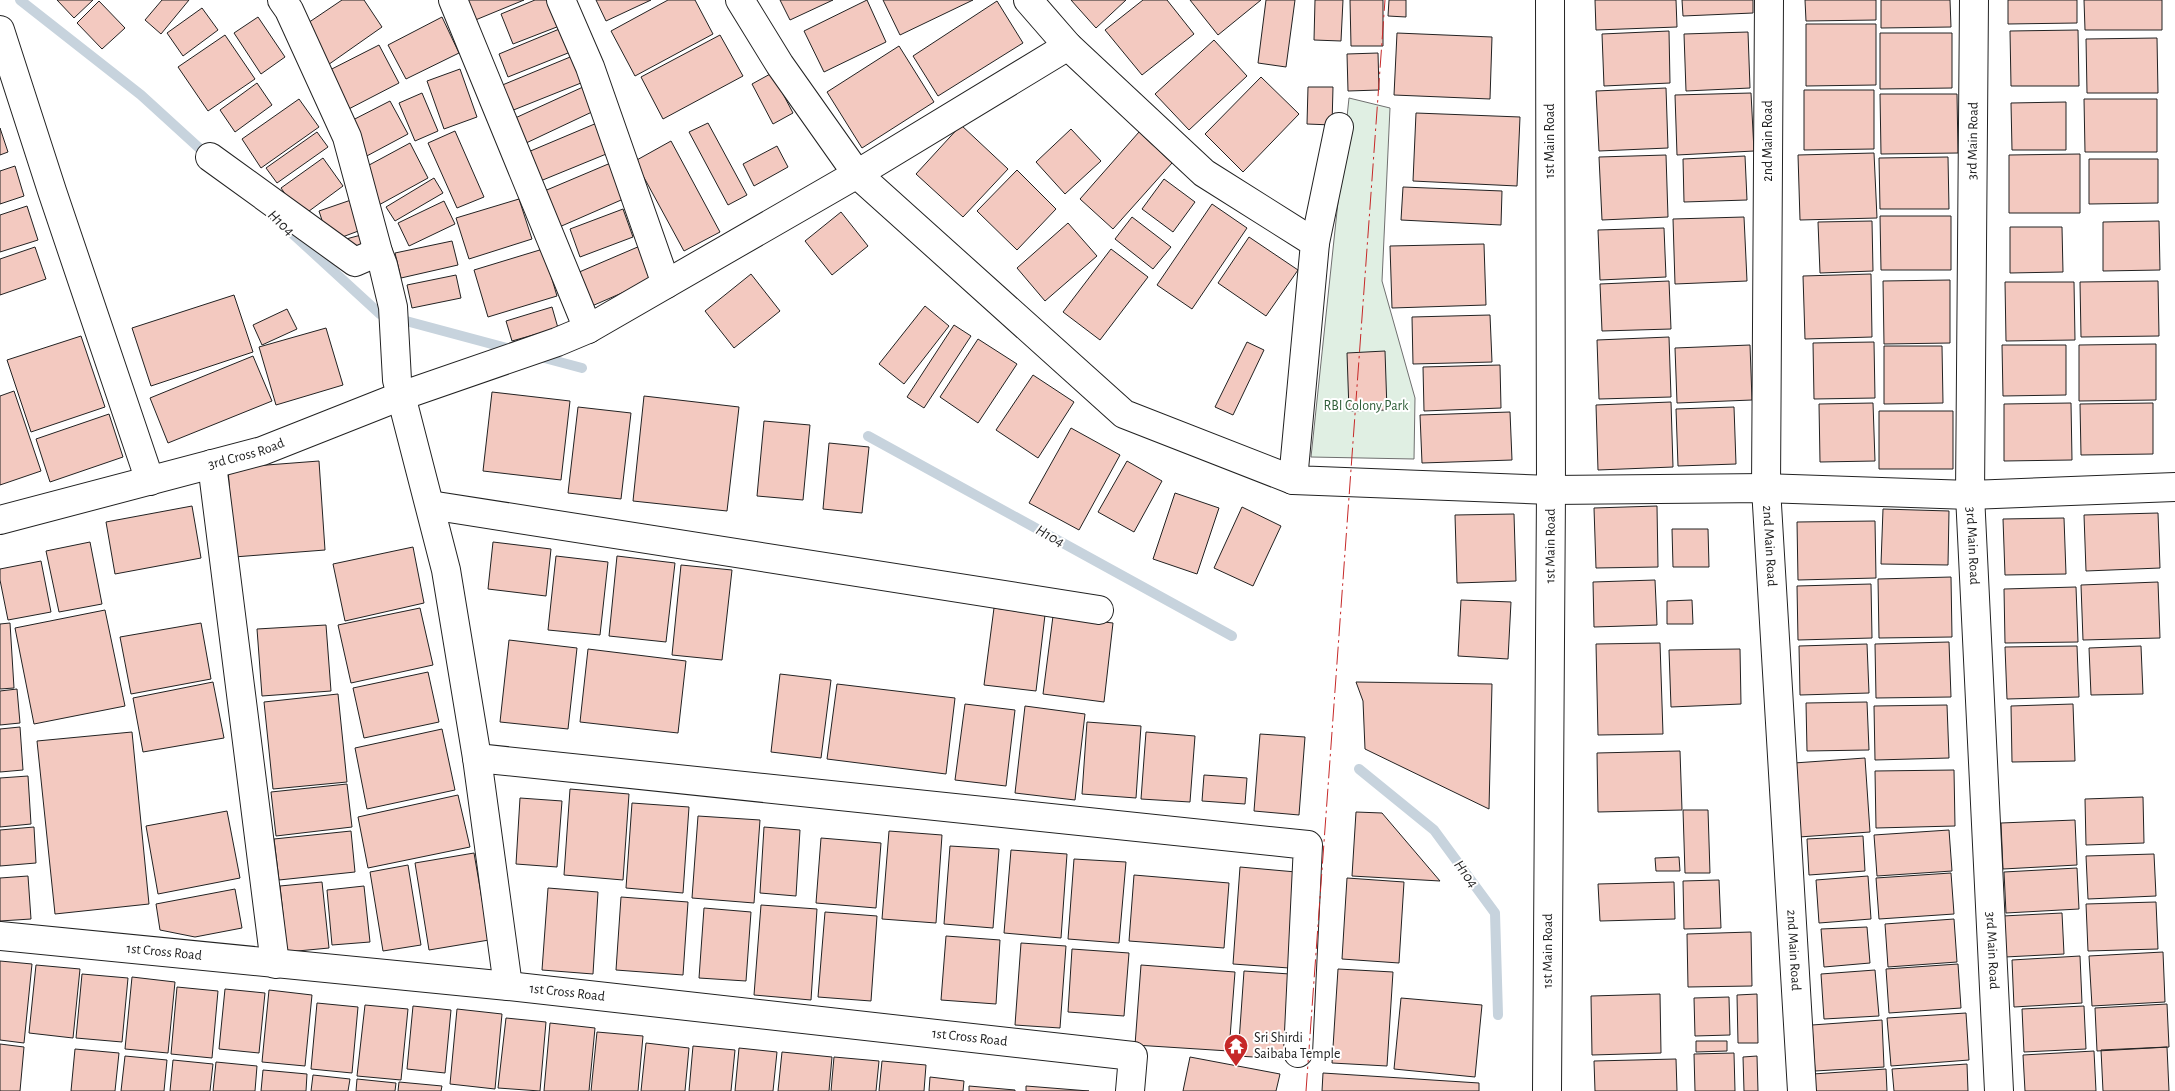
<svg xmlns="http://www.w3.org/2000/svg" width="2175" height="1091" viewBox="0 0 2175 1091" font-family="'Alegreya Sans',sans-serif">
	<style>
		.green { fill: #e0efe3; stroke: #6f6f6f }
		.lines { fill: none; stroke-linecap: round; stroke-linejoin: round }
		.stream { stroke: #c7d3dd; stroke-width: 10 }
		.building { fill: #f3c9c0; stroke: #222 }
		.minor-casing { stroke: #222; stroke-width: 30 }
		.tertiary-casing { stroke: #222; stroke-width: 30 }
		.minor { stroke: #fff; stroke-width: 28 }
		.tertiary { stroke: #fff; stroke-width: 28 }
		.power { stroke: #c62828; stroke-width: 1; stroke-dasharray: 18 4 2.5 4; stroke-linecap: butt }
		.labels { text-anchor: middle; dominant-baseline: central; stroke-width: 4; stroke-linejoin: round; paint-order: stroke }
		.street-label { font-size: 14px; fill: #222; stroke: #fff }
		.park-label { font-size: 14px; fill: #2f5e38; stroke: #fff }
		.poi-label { font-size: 14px; fill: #222; stroke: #fff; text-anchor: start }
		.water-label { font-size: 15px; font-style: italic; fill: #222; stroke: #fff }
	</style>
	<rect width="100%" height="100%" fill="#fff"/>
	<path class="green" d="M1349 98 1390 108 1382 281 1415 398 1414 459 1311 457Z"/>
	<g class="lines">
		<path class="stream" d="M20 0 141 95 209 157
			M283 225 380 314 514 350
			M537 356 582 368
			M868 436 1232 636
			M1359 769 1434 830 1495 913 1498 1015"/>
	</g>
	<path class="building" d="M57 0H93L74 18Z
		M162 0H189L161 34 145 20Z
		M342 0H364L382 27 325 67 299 29Z
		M464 0H524L473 21Z
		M535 0H552L562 25 513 44 501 14Z
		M596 0H651L606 21Z
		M668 0H695L713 34 635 76 611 31Z
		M780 0H833L790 20Z
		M867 0 886 42 824 72 804 31Z
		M883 0H973L900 35Z
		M1071 0H1126L1096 28Z
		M1143 0H1167L1194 34 1142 75 1105 30Z
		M1190 0H1261L1218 35Z
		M1266 0H1295L1286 67 1258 63Z
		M1315 0H1343L1341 41 1314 40Z
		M1350 0H1383V46H1351Z
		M1389 0H1406V17L1388 16Z
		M1595 0H1676L1677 27 1596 30Z
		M1682 0H1753V13L1683 16Z
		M1805 0H1876V20L1806 21Z
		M1881 0H1950L1951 27 1881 28Z
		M2008 0H2077V23L2008 24Z
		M2084 0H2162V30H2085Z
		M99 1 125 28 102 49 77 23Z
		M997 1 1023 43 938 96 913 56Z
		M202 8 218 30 183 56 167 33Z
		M258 17 285 57 261 74 234 33Z
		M442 17 459 53 406 79 388 45Z
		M1806 24H1876V85L1806 86Z
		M569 25 578 49 508 77 499 54Z
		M2078 30 2079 86H2011L2010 31Z
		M1669 31 1670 83 1604 86 1602 34Z
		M1748 32 1750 88 1686 91 1684 34Z
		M1397 33 1492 37 1490 99 1394 95Z
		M1880 33H1952V88L1880 89Z
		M225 35 255 79 208 111 178 67Z
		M720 35 743 76 663 119 641 77Z
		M2157 38 2158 93H2087L2086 39Z
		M1214 40 1247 76 1189 130 1155 94Z
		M379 45 399 83 341 113 322 74Z
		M899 46 934 102 862 148 827 92Z
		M1378 53 1379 90 1348 91 1347 54Z
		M575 55 586 81 511 111 500 86Z
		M460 69 477 117 444 129 427 81Z
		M772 73 793 113 773 124 752 84Z
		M1261 77 1299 114 1243 172 1205 134Z
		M257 83 272 105 235 132 220 110Z
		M583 87 594 111 524 144 513 119Z
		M1308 87H1333L1332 125 1307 124Z
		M1666 88 1668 148 1599 151 1596 91Z
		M1804 90H1874V149L1804 150Z
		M422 93 438 131 415 141 399 103Z
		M1751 93 1754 151 1677 155 1675 95Z
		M1880 94H1957L1958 153 1881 154Z
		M299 99 319 127 261 168 242 139Z
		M2084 99H2157V152H2085Z
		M390 101 408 134 363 158 345 124Z
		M2066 102V150H2012L2011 103Z
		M1416 113 1520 117 1517 186 1413 181Z
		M604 120 616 150 533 184 521 155Z
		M708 123 747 195 728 205 689 132Z
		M961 125 1008 169 963 217 916 174Z
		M0 128 8 152 0 155Z
		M1071 129 1101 161 1065 194 1036 162Z
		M455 131 484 197 457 208 428 143Z
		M317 132 328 147 277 183 266 168Z
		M1139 132 1172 163 1113 229 1080 199Z
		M671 141 720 232 684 251 635 161Z
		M410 143 428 178 377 206 358 171Z
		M777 146 788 167 754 186 743 164Z
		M1874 153 1877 218 1800 220 1798 155Z
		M2080 154V213H2009V155Z
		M1666 155 1668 217 1602 220 1599 157Z
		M1745 156 1747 200 1684 202 1683 159Z
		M1948 157 1949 209H1880L1879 158Z
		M323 158 343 186 301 217 281 188Z
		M2089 159H2158V203L2089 204Z
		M613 162 628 197 557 228 542 192Z
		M15 166 24 196 0 204V171Z
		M1017 170 1056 209 1017 250 977 211Z
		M434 178 443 193 395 221 386 207Z
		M1164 179 1195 202 1173 232 1142 209Z
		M1403 187 1502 191 1501 225 1401 220Z
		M519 199 532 239 469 259 456 218Z
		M351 200 361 230 329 242 319 211Z
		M444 201 455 224 409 246 398 223Z
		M1212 204 1247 228 1192 309 1157 285Z
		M27 206 38 240 0 252V215Z
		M623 209 633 237 580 257 570 229Z
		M841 212 868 246 832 275 805 241Z
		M1880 216H1951V270H1881Z
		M1132 217 1171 247 1153 269 1115 239Z
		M1744 217 1747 281 1675 284 1673 219Z
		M1872 221 1873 271 1820 273 1818 222Z
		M2159 221 2160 270 2103 271V222Z
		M1068 223 1097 256 1045 301 1017 268Z
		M2010 227H2062L2063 272 2010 273Z
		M1664 228 1666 277 1600 280 1598 230Z
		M361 235 365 250 335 242Z
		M1249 237 1298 270 1266 316 1218 283Z
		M452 241 458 265 401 278 395 253Z
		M647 243 661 276 585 309 570 276Z
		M1484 244 1486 305 1392 308 1390 246Z
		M35 247 46 279 0 295V259Z
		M543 249 557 296 488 317 474 270Z
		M1111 249 1148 277 1100 340 1063 312Z
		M751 274 780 311 734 348 705 311Z
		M1871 274 1872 337 1805 339 1803 276Z
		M456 275 461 298 412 308 407 285Z
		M1950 280V343L1884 344 1883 281Z
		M1669 281 1671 329 1602 331 1600 284Z
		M2158 281 2159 336 2081 337 2080 282Z
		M2005 282H2074L2075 340 2006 341Z
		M234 295 253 352 151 386 132 328Z
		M925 306 949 326 904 384 879 364Z
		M552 307 558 328 512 341 506 321Z
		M287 309 297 329 262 345 253 325Z
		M1490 315 1492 362 1413 364 1412 317Z
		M954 325 971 336 924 408 907 397Z
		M326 328 343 385 276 405 259 347Z
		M81 336 105 407 31 432 7 360Z
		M1669 337 1671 397 1599 399 1597 340Z
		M978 339 1017 364 978 423 940 397Z
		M1247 342 1264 350 1233 415 1215 407Z
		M1874 342 1875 398 1814 399 1813 343Z
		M2156 344V400L2079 401V345Z
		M1750 345 1752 400 1677 403 1675 348Z
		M2002 345H2066V395L2003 396Z
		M1884 346H1942L1943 403 1884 404Z
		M1385 351 1387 410 1349 411 1347 353Z
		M253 356 272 401 168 443 150 398Z
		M1500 365 1501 408 1424 411 1423 367Z
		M1033 375 1074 402 1038 458 996 430Z
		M14 391 41 471 0 485V396Z
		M492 392 570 401 561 480 483 471Z
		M644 396 739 407 727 511 633 501Z
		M1671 402 1673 467 1598 470 1596 405Z
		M1873 403 1875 461 1820 462 1819 404Z
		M2071 403 2072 460 2004 461V404Z
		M2153 403V454L2081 455 2080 404Z
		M578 407 631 413 621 499 568 493Z
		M1734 407 1736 464 1678 466 1676 409Z
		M1879 411H1953V469H1879Z
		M1510 412 1512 460 1422 463 1420 415Z
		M109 414 123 457 50 482 36 439Z
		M764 421 810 425 803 500 757 496Z
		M1071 428 1120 455 1079 530 1029 503Z
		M829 443 869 447 862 513 823 509Z
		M319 461 325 550 234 557 228 468Z
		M1127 461 1162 481 1134 532 1098 512Z
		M1175 493 1219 508 1197 574 1153 559Z
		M192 506 201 558 115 574 106 522Z
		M1657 506 1658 567 1596 568 1594 508Z
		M1242 507 1281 526 1253 586 1214 568Z
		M1883 509 1949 511 1948 565 1881 564Z
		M2158 513 2160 568 2086 571 2084 515Z
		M1514 514 1516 581 1457 583 1455 515Z
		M2064 518 2066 574 2005 575 2003 519Z
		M1875 521 1876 578 1798 580 1797 522Z
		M1672 529H1708L1709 567H1673Z
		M90 542 102 604 59 612 46 551Z
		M493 542 551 549 546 596 488 589Z
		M413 547 424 603 345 621 333 564Z
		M556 556 608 562 600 635 548 630Z
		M617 556 675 563 666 642 609 636Z
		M41 561 51 612 8 620 0 580V569Z
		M681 565 732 570 722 660 672 655Z
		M1951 577 1952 637 1879 638 1878 579Z
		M1655 580 1657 625 1594 627 1593 582Z
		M2158 582 2160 638 2083 640 2081 585Z
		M1871 584 1872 638 1798 640 1797 586Z
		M2076 587 2078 642 2005 643 2004 589Z
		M1461 600 1511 602 1508 659 1458 656Z
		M1692 600 1693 624H1667V601Z
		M420 608 433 665 351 683 338 625Z
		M994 608 1045 615 1036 691 984 685Z
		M105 610 125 706 34 724 15 628Z
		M1053 616 1113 623 1104 702 1043 694Z
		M10 623 14 688 0 689V624Z
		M201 623 211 679 131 694 120 637Z
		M326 625 331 691 262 696 257 629Z
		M509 640 577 648 568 729 500 722Z
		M1949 642 1951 697 1876 698 1875 644Z
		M1660 643 1663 734 1598 735 1596 644Z
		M1867 644 1869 693 1800 695 1799 646Z
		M2077 646 2079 697 2007 699 2005 647Z
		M2141 646 2143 694 2091 695 2089 648Z
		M588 649 686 661 678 733 580 722Z
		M1740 649 1741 704 1671 707 1669 650Z
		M428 672 439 722 364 738 353 688Z
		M780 674 831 680 821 758 771 752Z
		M213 682 224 738 143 752 133 698Z
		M1356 682 1492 684 1489 809 1365 749 1363 701Z
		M837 684 955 698 946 774 827 759Z
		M17 689 20 723 0 725V691Z
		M338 694 347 782 273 789 264 702Z
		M1867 702 1869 750 1807 751 1806 703Z
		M965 704 1015 710 1006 786 955 780Z
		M2073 704 2075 761 2012 762 2011 706Z
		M1947 705 1949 758 1875 760 1874 706Z
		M1025 706 1085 714 1075 800 1015 793Z
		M1087 722 1141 726 1136 798 1082 794Z
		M20 727 23 770 0 772V729Z
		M442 729 455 790 367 809 355 748Z
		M132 732 149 904 55 914 37 741Z
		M1146 732 1195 736 1190 802 1141 799Z
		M1260 734 1305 737 1299 815 1254 811Z
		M1680 751 1682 810 1598 812 1597 753Z
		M1865 758 1870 832 1799 837 1794 763Z
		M1954 770 1955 826 1876 828 1875 771Z
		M1204 775 1247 778 1245 804 1202 801Z
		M28 776 31 824 0 827V778Z
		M347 784 352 827 276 836 271 792Z
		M570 789 629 794 623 880 564 875Z
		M458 795 470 847 368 868 358 817Z
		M2143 797 2144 843 2086 845 2085 799Z
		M520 798 562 801 557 867 516 864Z
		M632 803 689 807 683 893 626 888Z
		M1683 810H1708L1710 873H1685Z
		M227 811 240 878 158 894 146 826Z
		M1356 812 1382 813 1440 881 1352 876Z
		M698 816 760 820 754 903 692 898Z
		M2075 820 2077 865 2003 869 2001 823Z
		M34 827 36 863 0 866V830Z
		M764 827 800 830 796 896 760 893Z
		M1949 830 1952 871 1877 876 1874 835Z
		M351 831 355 872 279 880 274 839Z
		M889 831 942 835 936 923 882 919Z
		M1863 836 1865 871 1809 875 1807 839Z
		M821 838 881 843 876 908 816 903Z
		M950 846 999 849 993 928 944 924Z
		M1011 850 1067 854 1061 938 1004 933Z
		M474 853 489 940 429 950 415 863Z
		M2154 854 2156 896 2088 899 2086 856Z
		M1679 857 1680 871H1656L1655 858Z
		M1074 859 1126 862 1119 943 1068 939Z
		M408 865 421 945 383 951 370 872Z
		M1240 867 1296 872 1289 968 1233 964Z
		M2077 868 2079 909 2006 913 2004 872Z
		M1951 873 1954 914 1879 919 1876 878Z
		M1134 875 1229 883 1224 948 1129 941Z
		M28 876 31 919 0 921V878Z
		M1868 876 1871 919 1819 923 1816 880Z
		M1347 878 1404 882 1399 963 1342 959Z
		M1719 880 1721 928 1684 929 1683 881Z
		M322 882 329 948 287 952 280 886Z
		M1674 882 1675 919 1600 921 1598 884Z
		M364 886 370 942 332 945 327 890Z
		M548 888 598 892 593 974 542 970Z
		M235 889 242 928 195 937 160 930 156 904Z
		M621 897 688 902 683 975 616 970Z
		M2156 902 2158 949 2088 951 2086 904Z
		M761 905 817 909 811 1000 754 995Z
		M704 908 751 912 746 981 699 978Z
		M825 912 877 916 871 1001 818 997Z
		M2062 913 2064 954 2005 957 2003 916Z
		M1954 919 1957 962 1888 967 1885 924Z
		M1867 927 1870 963 1824 967 1821 929Z
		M1751 932 1752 986 1688 987 1687 934Z
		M946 936 1000 940 996 1004 941 1000Z
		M1021 943 1066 946 1060 1028 1015 1025Z
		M1072 949 1129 953 1124 1016 1068 1012Z
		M2163 952 2165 1002 2092 1006 2089 956Z
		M2080 956 2082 1003 2014 1007 2012 960Z
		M0 961 32 964 24 1043 0 1040Z
		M1958 964 1961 1008 1889 1013 1886 969Z
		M36 965 80 969 73 1038 29 1033Z
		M1141 965 1235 972 1229 1051 1135 1045Z
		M1338 969 1393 972 1387 1066 1332 1063Z
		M1875 970 1879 1016 1824 1019 1821 974Z
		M1244 971 1290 974 1284 1059 1238 1056Z
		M82 974 128 978 122 1042 76 1038Z
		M132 977 175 982 168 1053 125 1049Z
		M177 987 218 991 212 1058 171 1054Z
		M225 989 265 993 259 1053 219 1049Z
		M269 990 312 995 305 1066 262 1062Z
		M1660 994 1661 1053 1592 1055 1591 996Z
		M1757 994 1758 1043H1738L1737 995Z
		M1729 997 1730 1035 1695 1036 1694 998Z
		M1401 998 1482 1005 1475 1077 1394 1069Z
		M317 1003 358 1007 352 1073 311 1069Z
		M2167 1004 2169 1047 2097 1051 2095 1008Z
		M365 1005 408 1009 401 1080 357 1076Z
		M413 1006 451 1010 445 1073 407 1069Z
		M2084 1006 2086 1049 2024 1052 2022 1009Z
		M457 1009 502 1014 495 1089 450 1084Z
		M1966 1013 1969 1060 1891 1066 1887 1018Z
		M506 1018 546 1022 540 1091 498 1088Z
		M1882 1020 1884 1067 1815 1071 1812 1025Z
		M550 1023 595 1028 589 1091H544Z
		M597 1032 643 1036 638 1091H591Z
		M1696 1041H1727V1051L1696 1052Z
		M646 1043 689 1048 685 1091H641Z
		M0 1044 24 1047 20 1091H0Z
		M693 1046 735 1050 731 1091H689Z
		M2167 1047 2169 1091H2103L2101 1050Z
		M739 1048 777 1052 773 1091H735Z
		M75 1049 119 1053 115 1091H71Z
		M2094 1051 2096 1091H2025L2023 1055Z
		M782 1052 832 1057 829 1091H778Z
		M1734 1053 1735 1091H1695L1694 1054Z
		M125 1056 167 1060 164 1091H121Z
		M1757 1056 1758 1091H1744L1743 1057Z
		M834 1057 879 1061 876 1091H831Z
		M1190 1057 1280 1074 1276 1091H1183Z
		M1676 1059 1677 1091H1595L1594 1061Z
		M173 1060 213 1064 210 1091H170Z
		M882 1061 926 1065 924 1091H879Z
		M216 1062 257 1066 255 1091H213Z
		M1967 1064 1968 1091H1894L1892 1069Z
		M1886 1069 1887 1091H1815L1813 1074Z
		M263 1070 307 1074 306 1091H261Z
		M1323 1073 1479 1083V1091H1322Z
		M313 1075 350 1079 348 1091H311Z
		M930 1077 964 1081 963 1091H929Z
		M357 1079 396 1083 395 1091H356Z
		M399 1082 442 1086 441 1091H398Z
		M969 1086 1015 1090V1091H969Z
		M1026 1086 1089 1091H1026Z"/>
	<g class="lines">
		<defs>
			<g id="minor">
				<path d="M282 0 289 10 347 137 378 252 383 265 393 307 397 380 446 570 477 758 508 986"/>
				<path d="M453 0 588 329 857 174 1068 46"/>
				<path d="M561 0 590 67 666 284"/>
				<path d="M740 0 780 65 857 174 1124 414 1293 480"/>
				<path id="s1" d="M1769 0 1766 488 1802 1091"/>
				<path id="s2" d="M1974 0 1970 495 1999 1091"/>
				<path d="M0 30 52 191 150 481"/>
				<path d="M210 157 355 262 378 252"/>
				<path d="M1315 243 1339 127"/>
				<path d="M212 464 275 964"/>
				<path d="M1551 490 1766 488 1970 495 2175 487"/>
				<path d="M430 505 1099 610"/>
				<path id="s3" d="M0 520 262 451 401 396 557 342 588 329"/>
				<path d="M477 758 1308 845 1298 1053"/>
				<path id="s4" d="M0 936 508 986 1133 1056 1130 1091"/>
			</g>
			<g id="tertiary">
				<path d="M1028 0 1068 46 1204 173 1315 243 1293 480 1551 490"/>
				<path id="s5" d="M1547 1091 1551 490 1550 0"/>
			</g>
		</defs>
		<use href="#minor" class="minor-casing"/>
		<use href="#tertiary" class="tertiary-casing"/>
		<use href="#minor" class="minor"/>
		<use href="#tertiary" class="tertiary"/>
		<path class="power" d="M1306 1091 1385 0"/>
	</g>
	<defs>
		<symbol id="temple-pin" viewBox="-11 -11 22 30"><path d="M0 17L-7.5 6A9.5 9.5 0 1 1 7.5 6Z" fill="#c62828" stroke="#fff"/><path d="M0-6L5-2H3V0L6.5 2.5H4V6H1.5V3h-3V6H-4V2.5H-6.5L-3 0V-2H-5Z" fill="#fff"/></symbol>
	</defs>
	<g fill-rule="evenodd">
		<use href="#temple-pin" x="1222" y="1032" width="28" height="38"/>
	</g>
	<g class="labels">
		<g class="street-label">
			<text transform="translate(1550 141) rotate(-90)">1st Main Road</text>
			<text transform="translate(1768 141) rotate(-90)">2nd Main Road</text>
			<text transform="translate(1973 141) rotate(-89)">3rd Main Road</text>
			<text stroke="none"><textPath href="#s3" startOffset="255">3rd Cross Road</textPath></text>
			<text stroke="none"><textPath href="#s5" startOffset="545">1st Main Road</textPath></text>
			<text stroke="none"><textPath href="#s1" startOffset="546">2nd Main Road</textPath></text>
			<text stroke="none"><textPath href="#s2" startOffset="546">3rd Main Road</textPath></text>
			<text stroke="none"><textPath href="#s5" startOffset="140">1st Main Road</textPath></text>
			<text stroke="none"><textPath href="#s1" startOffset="951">2nd Main Road</textPath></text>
			<text stroke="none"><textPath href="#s2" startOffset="951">3rd Main Road</textPath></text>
			<text stroke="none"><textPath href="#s4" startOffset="165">1st Cross Road</textPath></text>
			<text stroke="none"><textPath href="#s4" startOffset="570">1st Cross Road</textPath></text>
			<text stroke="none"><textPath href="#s4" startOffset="975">1st Cross Road</textPath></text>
		</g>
		<g class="park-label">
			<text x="1366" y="406">RBI Colony Park</text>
		</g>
		<g class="poi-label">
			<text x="1254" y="1038">Sri Shirdi<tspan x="1254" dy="16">Saibaba Temple</tspan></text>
		</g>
		<g class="water-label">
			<text transform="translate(281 223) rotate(43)">H104</text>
			<text transform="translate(1050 536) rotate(29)">H104</text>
			<text transform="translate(1466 874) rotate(54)">H104</text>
		</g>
	</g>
</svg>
